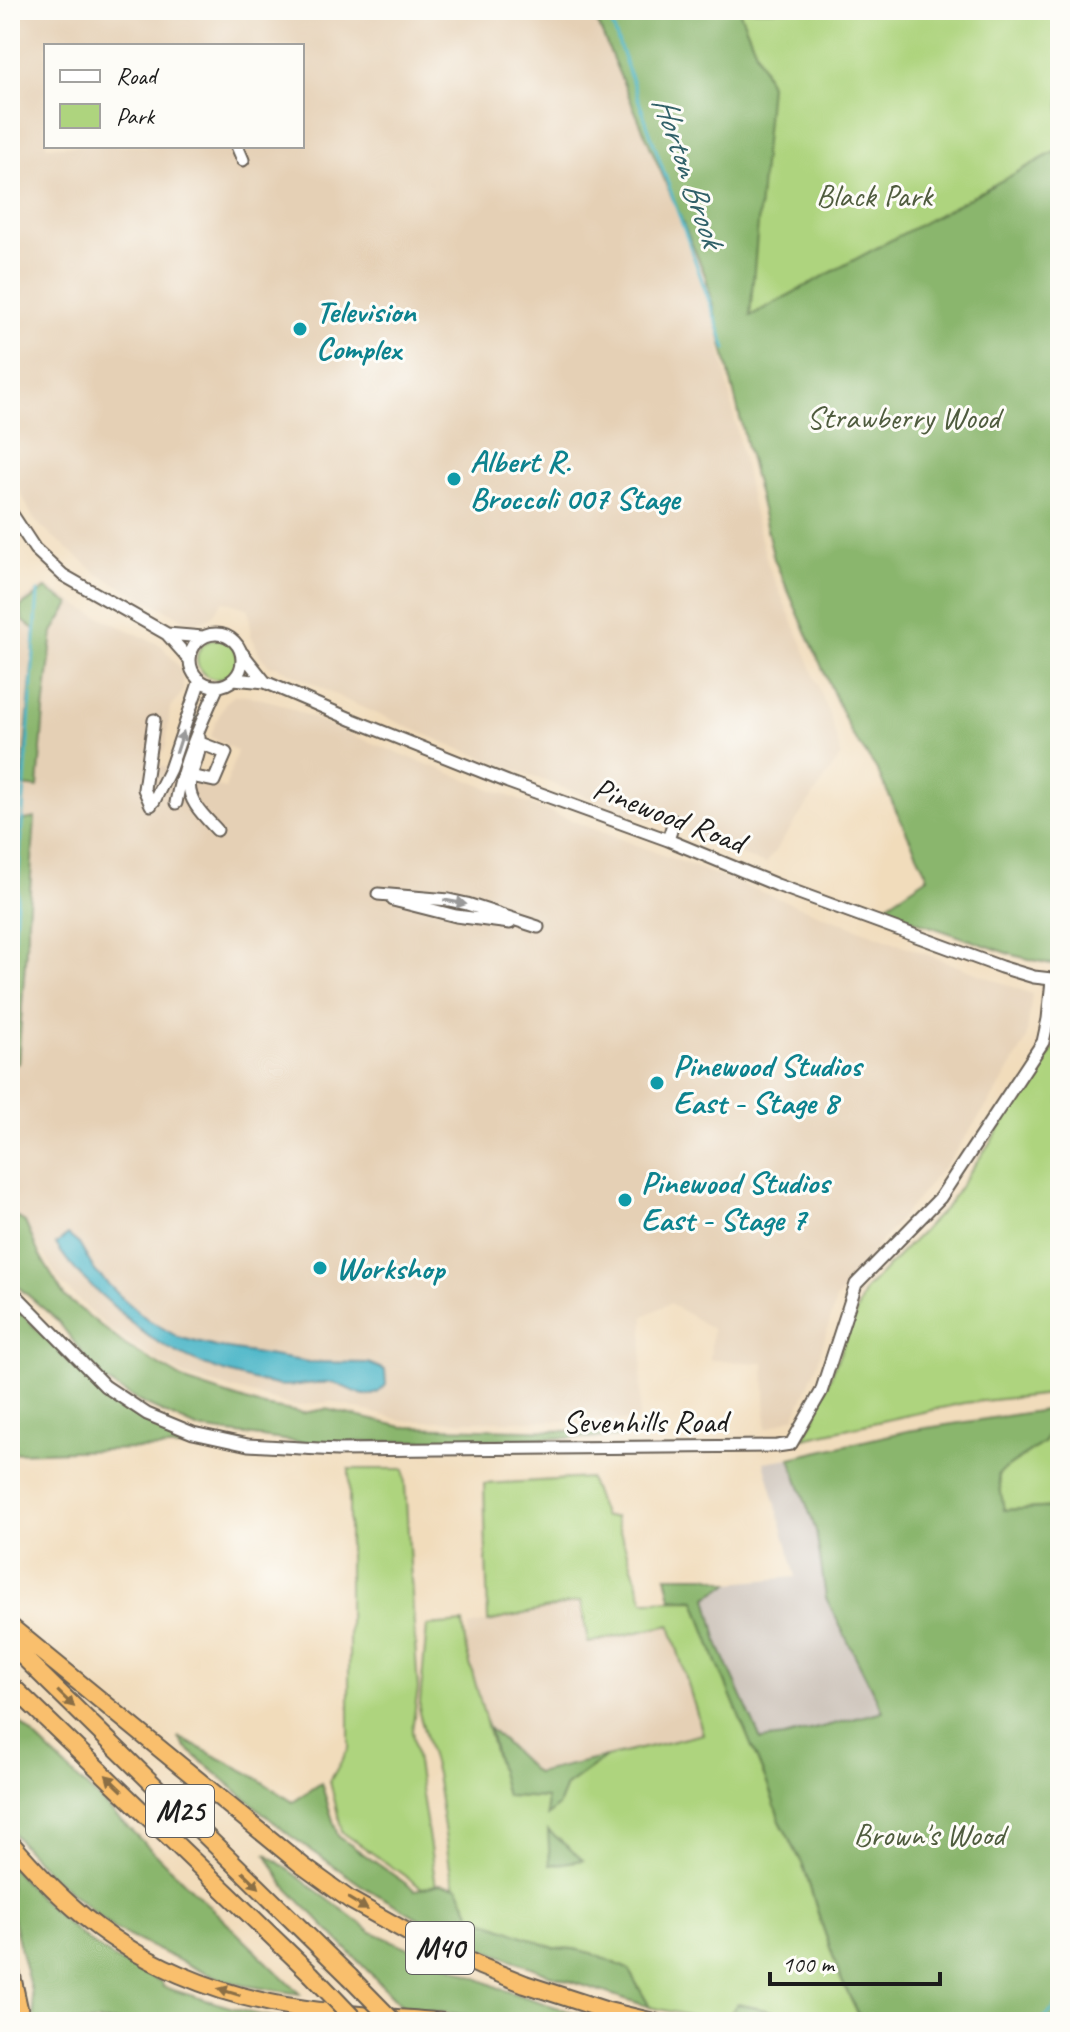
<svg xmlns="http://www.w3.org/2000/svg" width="1070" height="2032" viewBox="0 0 1070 2032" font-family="Caveat,sans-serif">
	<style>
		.built { fill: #e5d0b5; fill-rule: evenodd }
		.industrial { fill: #ccc2b9 }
		.green { fill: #aed47e; stroke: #65784d; stroke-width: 2 }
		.forest { fill: #8ab66d; stroke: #536944; stroke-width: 2 }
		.water { fill: #4ab5c7; stroke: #336872; stroke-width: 2 }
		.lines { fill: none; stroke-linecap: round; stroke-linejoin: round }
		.stream { stroke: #4ab5c7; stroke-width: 3 }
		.minor-casing { stroke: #675f54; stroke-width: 15 }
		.highway-casing { stroke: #675f54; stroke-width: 20 }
		.minor { stroke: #fff; stroke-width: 11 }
		.highway { stroke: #f9bf6d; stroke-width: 16 }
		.highway-bridge-casing { stroke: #675f54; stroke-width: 20; stroke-linecap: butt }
		.highway-bridge { stroke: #f9bf6d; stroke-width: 16 }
		.oneway { fill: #999 }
		.oneway2 { fill: #8a6e44 }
		.culture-dot { fill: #0f9aa8; stroke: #fdfcf7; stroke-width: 3 }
		.labels { text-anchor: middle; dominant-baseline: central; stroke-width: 6; stroke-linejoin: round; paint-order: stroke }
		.shield { fill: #fdfcf7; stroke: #605f5e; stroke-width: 2 }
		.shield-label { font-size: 30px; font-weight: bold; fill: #1c1c1c }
		.park-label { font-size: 32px; fill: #4f5c3e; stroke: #fdfcf7 }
		.culture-label { font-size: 32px; font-weight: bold; fill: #0d838f; stroke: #fdfcf7; text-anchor: start }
		.street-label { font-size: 32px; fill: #1c1c1c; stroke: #fdfcf7 }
		.water-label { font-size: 34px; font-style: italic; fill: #316169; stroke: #fdfcf7 }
	</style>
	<rect width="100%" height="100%" fill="#fdfcf7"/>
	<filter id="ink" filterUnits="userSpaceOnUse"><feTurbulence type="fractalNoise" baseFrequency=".0125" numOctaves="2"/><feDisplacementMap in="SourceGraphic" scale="16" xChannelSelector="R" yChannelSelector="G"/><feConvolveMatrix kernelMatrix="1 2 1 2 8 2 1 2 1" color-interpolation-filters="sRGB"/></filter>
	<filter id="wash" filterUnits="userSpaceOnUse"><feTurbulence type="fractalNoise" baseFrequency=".006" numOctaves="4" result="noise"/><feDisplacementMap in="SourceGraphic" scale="32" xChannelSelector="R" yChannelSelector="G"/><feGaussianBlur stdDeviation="1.8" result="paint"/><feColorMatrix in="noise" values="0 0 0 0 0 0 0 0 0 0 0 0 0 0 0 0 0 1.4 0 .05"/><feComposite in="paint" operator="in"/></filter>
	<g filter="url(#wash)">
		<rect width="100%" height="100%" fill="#f1dcbb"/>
		<path class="built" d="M10 10H592L706 277 754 514 768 565 801 641 832 722 841 756 766 864 688 836 684 824 661 817 652 821 455 747 352 703 277 666H269L260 655 251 635 249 609 223 601 213 615 206 620 191 623 99 575 38 524 33 518 13 476 10 431ZM46 46H302V146H46Z
			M45 585 84 609 162 646 179 667 183 679V691L170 709 166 746 157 764 179 773V784L208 783 225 789 237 751 211 737 214 726 225 703 235 695H247L278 703 357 737 586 826 1032 994 1026 1041 997 1091 949 1161 879 1244 836 1300 817 1365 795 1416 766 1429 764 1363 710 1360 712 1329 670 1303 644 1316 639 1421H406L331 1402 295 1406 185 1376 146 1354 107 1327 62 1284 34 1240 10 1226V608Z
			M581 1601 589 1643 670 1625 704 1734 535 1773 489 1728 466 1649 469 1626Z"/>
		<path class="industrial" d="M790 1458 816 1531 826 1598 883 1711 784 1737 761 1740 719 1646 707 1596 730 1583 796 1577 764 1462Z"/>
		<path class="green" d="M597 10H1060V934L709 279Z
			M197 659a20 20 0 1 1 40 0a20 20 0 1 1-40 0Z
			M1060 1045V1393L964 1403 804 1438 815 1416 865 1290 947 1206 1052 1051Z
			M1058 1408H1060V1507L1003 1510 998 1474 1044 1442Z
			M349 1469H404L418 1689 412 1730 438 1899 342 1832 330 1781 349 1748Z
			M589 1478 604 1517H615L644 1601 695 1600 716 1660 769 1788 780 1821 803 1865 820 1920 842 1981 862 2022H822L738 2004 723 2022H719L650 2007 628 1969 591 1953 574 1949 554 1948 467 1925 451 1874 436 1774 419 1713 427 1626 463 1623 466 1649 495 1755 558 1806 566 1786 606 1757 703 1734 670 1625 588 1643 581 1601 488 1622 484 1484Z"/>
		<path class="forest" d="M592 10H739L770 85 750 316 1060 149V965H1055L1016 956 880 909 928 877 876 768 851 733 774 559 706 277Z
			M46 589 70 604 53 632 44 711 38 788 22 786 35 630 23 621 20 607Z
			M35 818 18 1064H10V902L20 821Z
			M10 1213 25 1222 39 1254 65 1297 125 1345 188 1382 258 1405 303 1413 326 1409 403 1427 567 1431 622 1430V1437L306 1443 199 1429 140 1402 102 1379 57 1320 10 1280Z
			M10 1302 103 1397 198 1447 10 1453Z
			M1058 1408 1044 1442 998 1474 1004 1510 1060 1507V2020L1054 2022H862L842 1981 820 1919 803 1865 780 1821 769 1788 716 1660 695 1600 671 1598 666 1576H707L730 1583 707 1597 719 1646 761 1740 784 1737 883 1711 826 1598 816 1531 790 1458 907 1431Z
			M10 1713 300 1994 242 1985 207 1974 114 1929 48 1873 20 1842 10 1828Z
			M489 1728 536 1773 606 1757 566 1786 558 1806 547 1816 546 1798 506 1796Z
			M178 1737 249 1773 293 1802 321 1783 338 1836 415 1890 440 1884 458 1887 472 1916 554 1948 574 1949 591 1953 628 1969 650 2007 554 1976 450 1936 364 1887 288 1834 186 1748Z
			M548 1830 583 1860 550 1865Z
			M266 1853 372 1932 504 1990 565 2010 618 2022H533L404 2008 284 1885Z
			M10 1866C40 1900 74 1933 112 1957 128 1967 146 1974 162 1982L163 1987 250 2013 300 2022H35L31 1991 10 1907Z
			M737 2004 822 2022H723Z"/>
		<path class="water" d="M68 1235 79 1244 95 1271 119 1295 147 1319 178 1337 216 1347 309 1362 368 1363 385 1370 386 1385C368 1408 352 1386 331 1383 313 1381 294 1388 276 1385 232 1377 189 1362 151 1338 136 1328 122 1314 109 1302 88 1284 70 1267 56 1244Z"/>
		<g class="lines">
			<path class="stream" d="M607 10 726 349
				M194 717 196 718
				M10 999 38 592
				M1040 2022 1057 2006 1060 2011"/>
		</g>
	</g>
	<g filter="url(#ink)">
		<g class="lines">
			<defs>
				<path id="minor" d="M237 146 243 160
					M10 511 35 549 63 575 167 634 190 660
					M167 634 203 637
					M190 660a26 26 0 1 1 52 0a26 26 0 1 1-52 0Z
					M242 653 265 682
					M234 679 265 682 353 720 508 782 668 840 777 885 1001 967 1034 977 1060 980
					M199 737C201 757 193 764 190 781 186 800 205 817 217 830
					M191 776 214 781 226 753 200 743
					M154 801 170 769 200 680
					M176 803C183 762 201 723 218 686
					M151 805 144 789 154 720
					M668 840 674 821
					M378 894 449 900 467 904 538 927
					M393 900 456 916 510 923
					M10 1289 105 1386 147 1414 193 1433 248 1445 337 1450 777 1446 791 1444 821 1392 856 1284 940 1198 1043 1042 1048 1019 1052 980"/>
				<path id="highway" d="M10 1626 303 1866 350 1900 418 1938 480 1966 525 1984 608 2011 654 2022
					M10 1644 350 1977
					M10 1684 311 1974
					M10 1842C30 1865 51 1888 74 1908 136 1963 217 1996 299 2008 347 2016 396 2017 444 2022
					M10 1967 22 2022"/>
			</defs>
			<use href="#minor" class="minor-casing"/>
			<use href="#highway" class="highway-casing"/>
			<use href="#minor" class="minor"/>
			<use href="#highway" class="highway"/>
			<defs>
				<path id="highway-bridge" d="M311 1974 357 2022
					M350 1977 394 2022"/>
			</defs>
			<use href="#highway-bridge" class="highway-bridge-casing"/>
			<use href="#highway-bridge" class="highway-bridge"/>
		</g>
		<defs><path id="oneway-solid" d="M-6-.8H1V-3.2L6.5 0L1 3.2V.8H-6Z" transform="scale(2)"/></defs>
		<g class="oneway">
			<use href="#oneway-solid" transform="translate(180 742) rotate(-72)"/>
			<use href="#oneway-solid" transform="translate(455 902) rotate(11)"/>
		</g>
		<g class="oneway2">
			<use href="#oneway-solid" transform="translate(66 1699) rotate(44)"/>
			<use href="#oneway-solid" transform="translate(114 1783) rotate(-136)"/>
			<use href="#oneway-solid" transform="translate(251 1880) rotate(44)"/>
			<use href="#oneway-solid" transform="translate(358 1904) rotate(31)"/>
			<use href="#oneway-solid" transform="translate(229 1992) rotate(-163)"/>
		</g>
	</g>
	<g class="culture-dot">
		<circle cx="300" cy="329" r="8"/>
		<circle cx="454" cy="479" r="8"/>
		<circle cx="657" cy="1083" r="8"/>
		<circle cx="625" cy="1200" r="8"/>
		<circle cx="320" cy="1268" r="8"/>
	</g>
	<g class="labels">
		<g class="shield">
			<rect x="146" y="1785" width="68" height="52" rx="6"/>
			<rect x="406" y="1922" width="68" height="52" rx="6"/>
		</g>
		<g class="shield-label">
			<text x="180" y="1811">M25</text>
			<text x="440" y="1948">M40</text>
		</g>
		<g class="park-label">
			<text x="874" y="195">Black Park</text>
			<text x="903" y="417">Strawberry Wood</text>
			<text x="929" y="1834">Brown's Wood</text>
		</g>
		<g class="culture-label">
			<text x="316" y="311">Television<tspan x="316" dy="37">Complex</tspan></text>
			<text x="470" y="461">Albert R.<tspan x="470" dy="37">Broccoli 007 Stage</tspan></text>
			<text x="673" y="1065">Pinewood Studios<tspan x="673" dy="37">East - Stage 8</tspan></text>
			<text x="641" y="1182">Pinewood Studios<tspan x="641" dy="37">East - Stage 7</tspan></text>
			<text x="336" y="1268">Workshop</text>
		</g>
		<g class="street-label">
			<text transform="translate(669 815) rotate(21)">Pinewood Road</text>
			<text x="645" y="1421">Sevenhills Road</text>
		</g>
		<g class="water-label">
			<text transform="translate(689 171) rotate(71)">Horton Brook</text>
		</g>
	</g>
	<rect width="1070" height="2032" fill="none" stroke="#fdfcf7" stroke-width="40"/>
	<rect x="44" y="44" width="260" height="104" fill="#fdfcf7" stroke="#a3a29f" stroke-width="2"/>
	<rect x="60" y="70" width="40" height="12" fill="#ffffff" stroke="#a3a29f" stroke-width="2"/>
	<text x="116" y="84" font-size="24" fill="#1c1c1c">Road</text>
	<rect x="60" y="104" width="40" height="24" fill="#aed47e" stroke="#a3a29f" stroke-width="2"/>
	<text x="116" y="124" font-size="24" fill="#1c1c1c">Park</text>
	<path d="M770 1972v12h170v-12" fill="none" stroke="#1c1c1c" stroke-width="4"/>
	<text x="782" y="1972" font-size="24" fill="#1c1c1c" stroke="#fdfcf7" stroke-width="6" paint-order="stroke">100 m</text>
</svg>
